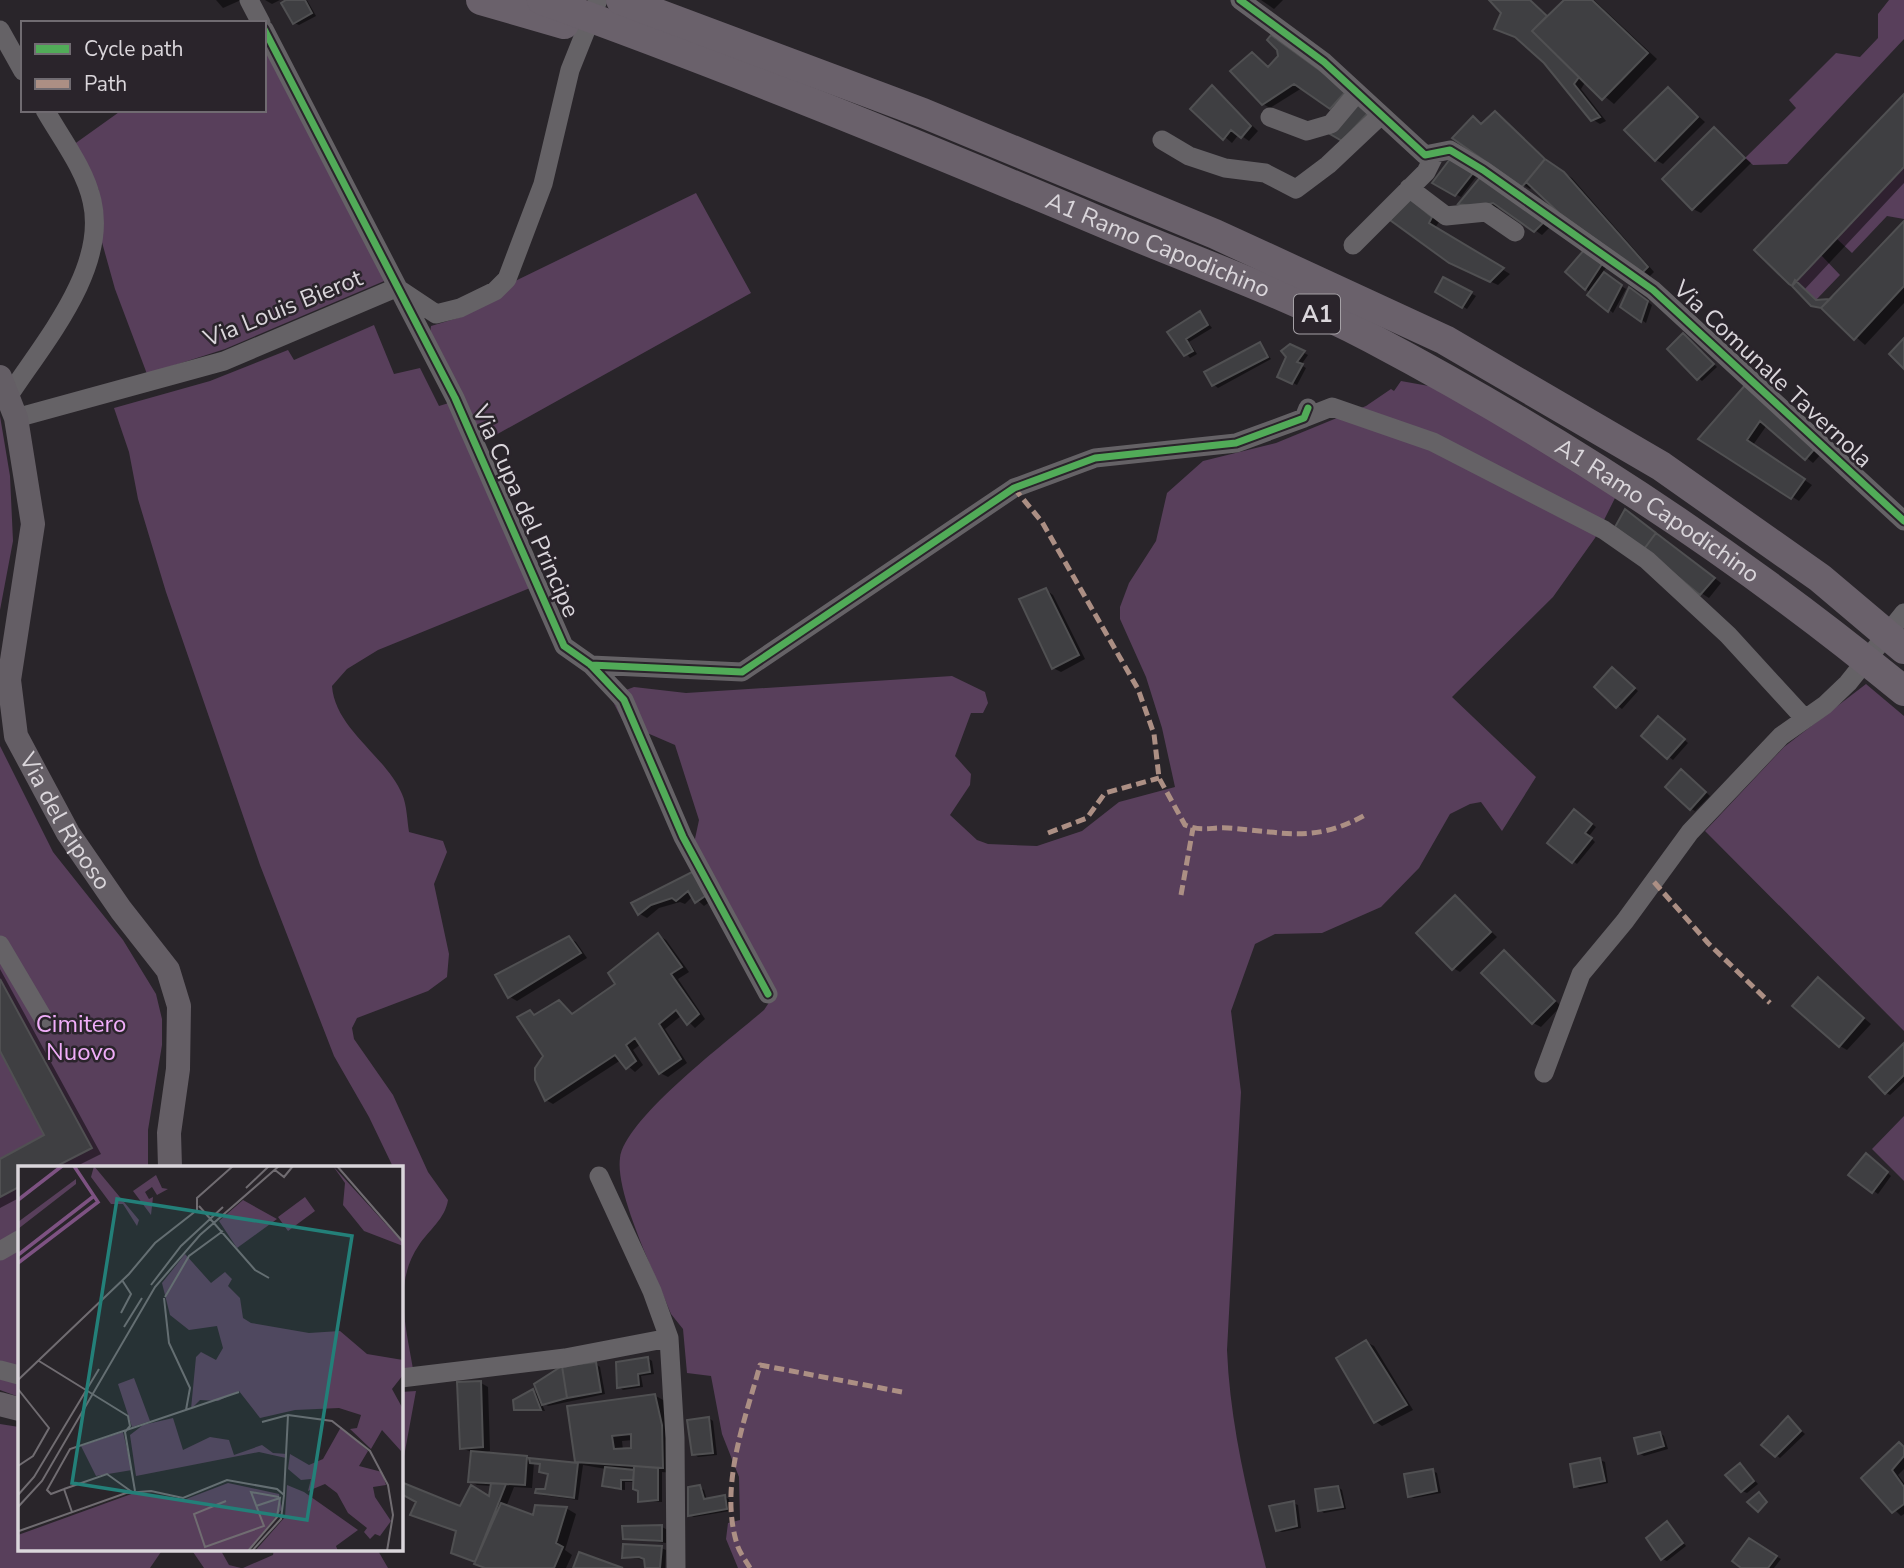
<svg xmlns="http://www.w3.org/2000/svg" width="1904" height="1568" viewBox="0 0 1904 1568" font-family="'Nunito Sans',sans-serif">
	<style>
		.green { fill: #583f5b }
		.shadow { fill: #0007; fill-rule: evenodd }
		.building { fill: #3f3f42; stroke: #505052; stroke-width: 2; fill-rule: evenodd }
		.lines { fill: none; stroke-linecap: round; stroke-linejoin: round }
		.minor { stroke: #656266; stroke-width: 19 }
		.major { stroke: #645e65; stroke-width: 24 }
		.highway { stroke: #6a616b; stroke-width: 30 }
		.quiet { stroke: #ac8f84; stroke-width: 5; stroke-dasharray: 10 5; stroke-linecap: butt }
		.cycleway-casing { stroke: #2a242b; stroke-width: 11 }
		.cycleway { stroke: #51ab58; stroke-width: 7 }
		.labels { text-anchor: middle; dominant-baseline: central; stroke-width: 5; stroke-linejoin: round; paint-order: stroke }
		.shield { fill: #2a242b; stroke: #a5a1a6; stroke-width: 2 }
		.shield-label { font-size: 23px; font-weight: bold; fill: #dad6db }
		.street-label { font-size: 24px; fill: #dad6db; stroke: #2a242b }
		.park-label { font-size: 24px; fill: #f0adf9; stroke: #2a242b }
		.inset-river { fill: none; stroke: #7d5282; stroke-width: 3.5 }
		.inset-road { fill: none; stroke: #706c71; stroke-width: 2 }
		.view { fill: #238079; fill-opacity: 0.15; stroke: #238079; stroke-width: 3.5 }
		.inset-edge { fill: none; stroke: #dad6db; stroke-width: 3.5 }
	</style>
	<rect width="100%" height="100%" fill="#29252a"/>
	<path class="green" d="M1889 0H1904V39L1787 164 1753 165 1745 158 1796 108 1789 100 1836 53 1860 57 1878 38V14Z
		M264 37 389 279 225 349 147 374 115 289 98 228 99 190 73 145 122 110H264Z
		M1904 167V219L1887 216 1852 253 1836 238Z
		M696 193 751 293 485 441 430 334 431 326 461 317 511 283Z
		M1821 255 1840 275 1816 300 1795 280Z
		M374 325 394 374 420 368 439 406 452 402 530 588 378 650 347 669 332 686C335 729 386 756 402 794 407 805 407 820 409 832L443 841 447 852 434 884 449 954 447 977 428 991 357 1018 352 1028 354 1039 393 1095 428 1172 448 1200C445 1219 429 1230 419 1245 393 1283 406 1327 413 1369L401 1370V1167H393L369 1117 334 1056 260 865 166 592 138 499 129 452 114 408 210 381 288 350 294 360Z
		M1401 381 1440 388 1616 496 1595 538 1553 597 1452 697 1536 777 1502 831 1481 802 1470 804 1450 814 1419 868 1381 907 1322 933 1275 934 1255 944 1231 1011 1241 1092 1227 1350C1230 1424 1248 1497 1266 1568H738L726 1539 728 1523 740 1520 739 1477 722 1434 711 1376 687 1373 683 1329 671 1314C657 1278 615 1194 620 1158 625 1118 732 1038 764 1010L776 992 689 867 699 820 675 745 624 723 610 696 634 687 686 693 952 676 985 692 988 703 983 713H971L955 756 971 774 970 785 950 815 977 840 988 844 1037 846 1082 831 1119 802 1175 787 1162 728 1146 677 1120 619V607L1129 583 1156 541 1167 493 1203 461 1276 443 1366 406 1391 389 1394 391Z
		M0 416 10 476 13 541 0 610Z
		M1866 684 1904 716V1031L1705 831 1784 747Z
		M0 746 53 852 123 940 156 994 162 1019V1045L148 1130V1167H19V1397L0 1390Z
		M1904 1116V1181L1872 1149Z
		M416 1391 401 1473V1392Z
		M0 1424 19 1427V1549H163L150 1568H0Z
		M191 1549H220L229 1565 241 1568H204Z
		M274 1549H377L388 1568H243L273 1555Z"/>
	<path class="shadow" d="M216 0H241L223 8Z
		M265 0H280L272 4Z
		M289 0H307L316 16 299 25 294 23Z
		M1261 0H1283L1274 9Z
		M1492 0H1531L1549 17 1567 0H1594L1657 59 1614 104 1586 81 1581 89 1606 121 1600 124 1592 119 1545 62 1519 39 1496 29 1503 12Z
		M1253 54 1270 68 1353 95 1338 111 1302 88 1270 108 1263 104Z
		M1213 88 1258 131 1249 141 1239 134 1232 143 1192 109Z
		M1668 89 1705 122 1663 164 1656 160Z
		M1904 97V183L1804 290 1816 302 1831 301 1904 224V303L1865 345 1823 308 1812 304 1756 250Z
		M1495 113 1553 165 1572 178 1654 272 1650 276 1533 186 1530 189 1523 185 1474 118 1483 124Z
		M1715 129 1751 163 1701 213 1693 209Z
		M1451 161 1476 177 1461 197 1434 183Z
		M1482 177 1552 225 1542 235 1501 207 1485 210Z
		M1409 200 1439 222 1435 228 1510 274 1498 285 1459 267Z
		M1584 253 1606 268 1602 273 1626 289 1613 313 1567 272Z
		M1444 279 1476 296 1467 309 1437 291Z
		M1634 291 1652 305 1646 323 1622 306Z
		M1200 313 1212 328 1189 342 1197 354 1190 358 1169 332Z
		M1684 335 1717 367 1702 381 1698 378Z
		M1260 344 1271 359 1218 388 1214 385Z
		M1291 346 1308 355 1301 365 1306 368 1297 385 1279 376Z
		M1748 386 1823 452 1813 463 1767 425 1753 445 1812 485 1799 501 1701 438Z
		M1664 539 1721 583 1709 598 1701 593Z
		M1046 590 1053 595 1085 659 1061 672 1053 668Z
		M1613 669 1638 691 1622 709 1618 706Z
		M1663 721 1688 743 1673 760 1643 736Z
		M1686 774 1710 796 1695 811 1691 809Z
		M1579 814 1596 827 1589 836 1595 842 1577 864 1573 861Z
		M692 874 715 898 704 906 693 896 685 904 680 902 659 908 647 918 640 914Z
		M1455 897 1497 937 1460 972 1453 968Z
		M658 935 666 940 689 972 678 979 705 1019 695 1028 682 1015 665 1029 687 1063 668 1077 660 1073 641 1044 633 1050 643 1065 635 1072 621 1060 553 1104 546 1100V1056L530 1012 537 1016 559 1002 574 1014 618 984Z
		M569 938 576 942 587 958 517 1001 510 997Z
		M1504 952 1561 1006 1541 1027 1533 1023Z
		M0 969 101 1154 75 1167H19V1198L0 1208V1161L47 1135 0 1047Z
		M1818 979 1871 1024 1847 1050 1840 1046Z
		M1904 1045V1082L1890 1095 1886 1093Z
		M1871 1158 1891 1176 1878 1194 1850 1174Z
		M1366 1342 1374 1346 1413 1410 1382 1426 1375 1421Z
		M648 1358 652 1361 654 1374 641 1376 643 1387 623 1390 619 1387Z
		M596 1364 600 1367 605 1394 548 1406 541 1402 545 1411 516 1408 533 1391 540 1395Z
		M481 1383 488 1387 490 1451 482 1453 530 1460 577 1464 569 1407 654 1395 665 1401 673 1473 662 1472V1502L640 1501 635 1482H625V1490L608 1488 603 1486 606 1469 583 1465 578 1500 542 1495 537 1492 546 1491 550 1475 541 1471 542 1465 534 1463 532 1488 514 1487 506 1507 534 1518 566 1508 576 1514 565 1550 572 1555 566 1568H485L476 1563 458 1531 412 1514 418 1502 401 1491 402 1485 461 1509 491 1499 492 1486 477 1485 470 1481 472 1452 461 1448ZM633 1440V1450H623L622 1441Z
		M709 1418 713 1421 717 1455 698 1457 694 1454Z
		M1788 1419 1805 1434 1780 1458 1776 1455Z
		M1660 1433 1664 1436 1668 1449 1644 1456 1639 1453Z
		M1904 1447V1469L1898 1475 1904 1483V1514L1901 1516 1863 1478Z
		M1600 1460 1605 1462 1608 1483 1580 1489 1575 1486Z
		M1740 1465 1758 1484 1747 1493 1742 1491Z
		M1433 1471 1437 1473 1441 1493 1414 1498 1409 1496Z
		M699 1487 704 1490 707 1500 725 1497 729 1499 730 1511 694 1517 689 1515Z
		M1338 1487 1342 1490 1346 1509 1324 1513 1320 1510Z
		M1293 1503 1298 1505 1301 1528 1282 1532 1277 1530Z
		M1667 1523 1686 1546 1667 1561 1662 1559Z
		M662 1527 666 1529V1543L624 1538Z
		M1749 1540 1781 1559 1774 1568H1744Z
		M661 1548 666 1550 665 1568H646L645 1560 624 1557Z"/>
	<path class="building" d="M286 0H305L312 13 293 24 281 3Z
		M1489 0H1530L1547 16 1532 31 1579 77 1574 84 1600 117 1591 121 1544 63 1515 37 1494 29 1501 13Z
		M1564 0H1592L1648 53 1602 100 1532 31Z
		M1271 35 1347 90 1330 109 1294 84 1262 105 1230 71 1252 52 1268 67 1278 56 1277 50 1267 40Z
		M1212 85 1251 126 1241 138 1231 130 1223 140 1190 109Z
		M1668 87 1698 117 1655 161 1624 130Z
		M1904 94V167L1792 286 1789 284 1754 250Z
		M1359 103 1368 113 1342 141 1330 134Z
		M1495 111 1545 159 1522 187 1452 138 1473 116 1481 124Z
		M1714 127 1745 158 1692 210 1662 179Z
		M1450 159 1473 173 1455 196 1432 183Z
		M1545 159 1564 172 1648 267 1642 273 1559 213 1526 182Z
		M1482 175 1546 220 1534 232 1493 203 1477 207 1458 204Z
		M1409 198 1432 217 1429 223 1504 268 1490 282 1449 263 1390 220Z
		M1904 221V286L1854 340 1821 308Z
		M1584 250 1602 264 1585 290 1565 272Z
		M1604 272 1622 285 1608 312 1587 295Z
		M1443 277 1472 292 1462 308 1435 292Z
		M1795 280 1816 300 1830 299 1821 308 1811 306 1792 286Z
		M1629 287 1648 301 1641 322 1620 307Z
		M1200 311 1208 325 1186 339 1193 351 1184 356 1167 332Z
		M1683 333 1714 364 1697 380 1667 349Z
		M1904 338V369L1889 354Z
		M1260 342 1268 357 1212 386 1204 372Z
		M1290 344 1305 351 1297 362 1303 364 1292 384 1277 377 1286 357 1281 351Z
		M1747 383 1817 446 1805 460 1760 421 1747 440 1805 479 1791 499 1698 439Z
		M1625 509 1656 533 1644 549 1615 527Z
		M1656 533 1715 578 1700 595 1644 549Z
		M1046 588 1079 655 1052 669 1019 599Z
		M1612 667 1635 688 1616 708 1594 687Z
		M1658 716 1685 739 1667 759 1641 736Z
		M1681 769 1706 792 1690 810 1665 787Z
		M1574 809 1592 824 1585 833 1592 838 1572 863 1547 843Z
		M692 872 708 894 695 903 688 891 676 901 672 898 651 905 638 915 631 903Z
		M1455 895 1491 932 1452 970 1416 933Z
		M658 933 682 967 671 974 699 1014 687 1025 676 1010 659 1024 681 1059 659 1074 635 1038 626 1045 636 1061 626 1069 615 1055 545 1101 535 1080V1068L543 1056 517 1017 530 1010 534 1015 559 1000 572 1014 615 984 608 973Z
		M569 936 581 953 508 998 495 975Z
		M1504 950 1555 1001 1532 1024 1481 973Z
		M1818 977 1864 1018 1839 1047 1792 1006Z
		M0 979 92 1148 55 1167H19V1187L0 1197V1159L44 1135 0 1051Z
		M1904 1043V1075L1885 1094 1869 1077Z
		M1866 1153 1888 1172 1872 1193 1848 1175Z
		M1366 1340 1407 1405 1374 1423 1336 1358Z
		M648 1357 650 1372 638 1374 639 1385 617 1388 616 1362Z
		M596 1362 601 1392 567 1398 562 1366Z
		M562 1366 567 1398 542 1405 534 1384Z
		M481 1381 483 1447 460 1449 457 1382Z
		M533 1389 541 1410H514L513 1400Z
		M655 1394 662 1425 663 1468 575 1462 567 1406ZM631 1434V1448L614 1449 612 1436Z
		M1788 1416 1801 1431 1775 1457 1761 1445Z
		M709 1417 713 1453 692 1455 687 1420Z
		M1660 1432 1664 1446 1638 1454 1634 1438Z
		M1899 1442 1904 1447V1456L1892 1470 1904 1487V1504L1892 1513 1861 1478Z
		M471 1451 527 1456 525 1485 468 1482Z
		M529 1458 578 1463 574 1498 535 1493 536 1489H545L548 1474 539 1472 540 1464 530 1463Z
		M1600 1458 1605 1481 1574 1487 1570 1464Z
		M1740 1463 1754 1481 1741 1492 1725 1475Z
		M634 1466 658 1468V1500L638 1502V1491L633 1489Z
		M605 1467 634 1470 633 1480H621V1489L602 1486Z
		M1433 1469 1437 1491 1408 1497 1404 1474Z
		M401 1482 460 1506 471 1485 489 1496 491 1483 506 1484 475 1562 451 1553 456 1531 410 1515 416 1502 401 1494Z
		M700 1485 704 1499 725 1495 727 1509 688 1516V1487Z
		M1338 1486 1343 1507 1318 1511 1315 1489Z
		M1759 1492 1767 1502 1758 1512 1747 1502Z
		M1294 1501 1297 1526 1276 1531 1269 1506Z
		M501 1503 533 1515 535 1505 567 1507 556 1543 563 1547 554 1568H485L474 1564Z
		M1667 1521 1683 1543 1661 1560 1646 1538Z
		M662 1525V1541L623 1539 622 1526Z
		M1749 1538 1777 1556 1768 1568H1741L1732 1561Z
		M623 1544 662 1546 660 1568H645L644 1559 639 1557 622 1558Z
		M579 1552 623 1568H573Z"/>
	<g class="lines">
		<path class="minor" d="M249 0 261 23
			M1240 0 1324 62 1425 155 1450 150 1483 170 1653 290 1904 521
			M264 29 455 398 564 646 591 665 624 700 683 837 768 994
			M0 30 23 71
			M1270 117 1307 131 1331 124 1357 93
			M1162 140 1189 156 1225 168 1265 173 1296 189 1328 165 1381 115
			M1409 188 1446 216 1486 212 1515 232
			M1353 245 1426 172 1435 154
			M8 397C43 343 108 269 92 201 85 169 61 138 45 110
			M16 418 224 361 391 290H400L436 314 460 308 495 291 507 279 543 184 570 70 598 0
			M1304 418 1332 407 1433 442 1604 530 1647 560 1728 635 1805 719
			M591 665 742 672 1014 488 1095 458 1236 443 1304 418 1308 408
			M0 945 46 1023
			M1544 1073 1581 974 1625 921 1690 832 1781 736 1825 705 1848 683 1904 613
			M599 1176 652 1291 669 1338 675 1438 676 1568
			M0 1251 19 1240
			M0 1370 19 1375
			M401 1378 565 1358 669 1338"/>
		<g class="major">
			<path id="s1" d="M0 377 16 418 33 524 9 680 16 736 68 833 121 910 168 970 179 1006 178 1069 169 1133 170 1167"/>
			<path d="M0 1404 19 1409"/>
		</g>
		<g class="highway">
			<path d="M481 0 564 24"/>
			<path id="s2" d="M542 0C731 68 916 144 1101 222 1191 260 1285 293 1371 338 1560 438 1739 555 1904 691"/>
			<path d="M621 0 923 113 1215 234 1445 340 1661 466 1820 578 1904 649"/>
		</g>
		<path class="quiet" d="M1014 488 1042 522 1138 689 1154 734 1159 778 1185 825C1203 832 1210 827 1228 828 1285 832 1314 844 1367 814
			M1048 833 1087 818 1105 793 1159 778
			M1654 882 1708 943 1770 1003
			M1181 895 1193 828
			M750 1568C746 1561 739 1552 737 1544 719 1486 745 1420 760 1365L902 1392"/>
		<defs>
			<path id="cycleway" d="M1240 0 1324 62 1425 155 1450 150 1483 170 1653 290 1904 521
				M264 29 455 398 564 646 591 665 624 700 683 837 768 994
				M591 665 742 672 1014 488 1095 458 1236 443 1304 418 1308 408"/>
		</defs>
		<use href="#cycleway" class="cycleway-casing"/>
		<use href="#cycleway" class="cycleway"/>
	</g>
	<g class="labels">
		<rect class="shield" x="1294" y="294.5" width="46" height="39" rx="5"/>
		<g class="shield-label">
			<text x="1317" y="314">A1</text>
		</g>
		<g class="street-label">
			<text stroke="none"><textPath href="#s2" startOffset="663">A1 Ramo Capodichino</textPath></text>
			<text transform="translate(283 308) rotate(-22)">Via Louis Bierot</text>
			<text transform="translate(1773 374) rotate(43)">Via Comunale Tavernola</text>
			<text transform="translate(526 511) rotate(66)">Via Cupa del Principe</text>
			<text stroke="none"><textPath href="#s2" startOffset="1230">A1 Ramo Capodichino</textPath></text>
			<text stroke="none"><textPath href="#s1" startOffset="464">Via del Riposo</textPath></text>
		</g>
		<g class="park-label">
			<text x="81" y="1024">Cimitero<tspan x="81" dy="28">Nuovo</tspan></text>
		</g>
	</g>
	<g transform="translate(18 1166)">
		<rect width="385" height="385" fill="#29252a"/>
		<path d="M76 0 121 54 119 60 105 38H93L73 11ZM315 0 385 77V80L346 65 325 39 327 17ZM138 9 144 22 150 23 139 29 134 21 127 26 131 33 135 31 133 49 115 25ZM58 13V18L0 63V56ZM287 31 297 45 270 65 260 51ZM225 34 259 53 219 82 201 55ZM167 88 193 117 207 106 214 113 210 120 222 132 225 152 233 157 291 167 322 165 349 188 385 194V209L374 223 385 243 383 285 364 264 353 283 332 263 339 262 343 249 321 242 277 244 242 252 221 225 200 235 182 234 173 243 178 191 183 186 198 194 205 182 199 160 171 164 152 149 144 117ZM116 212 132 255 114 261 100 218ZM155 252 165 284 192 271 211 274 216 289 244 279 255 287 269 288 268 292 241 286 118 310 112 269 125 259ZM323 261 350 285 341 300 364 306 368 319 355 321 357 331 373 355 362 370 357 368 352 373 346 366 349 362 330 347 319 327 307 318 290 325 293 313 283 314 270 303 272 288 291 299 305 293ZM105 266 114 304 78 310 63 280ZM210 317 261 328 264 343 230 385H0V369L116 327 163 335ZM269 319 286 326 340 364 318 380 320 385H237L267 351Z" fill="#583f5b"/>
		<path class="inset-river" d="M0 34 44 0M0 89 76 30M0 97 80 36 56 0"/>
		<path class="inset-road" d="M319 0 385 76M257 4 266 11 275 0M228 22 251 0M181 40 237 104 251 112M133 119 163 80 205 41M147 131 171 90 205 65M146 132 151 177 172 222 168 244M103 147 113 128 104 114M106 161 124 132M21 195 110 250 112 260 107 266 117 325M0 214 111 108 137 77 179 44V32L215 0M0 223 31 262 15 290 0 300M244 256 270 249 314 255 352 285 370 319 375 349 369 385M46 323 89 308 114 326M266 328 270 249M0 329 16 311 81 203M208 335 176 348 187 381 246 360 233 326 261 331M0 341 24 315 137 121 182 69 261 0M54 346 46 323 33 328 29 324 52 283 221 226M1 365 108 327 133 325 165 332 209 314 259 323 266 329 263 353 234 385M230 385 259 351 262 332 238 340"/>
		<path class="view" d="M99 33 334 70 289 354 54 317Z"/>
		<rect width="385" height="385" class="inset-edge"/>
	</g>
	<rect x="21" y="21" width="245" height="91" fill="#2a242b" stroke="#706b71" stroke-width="2"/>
	<rect x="35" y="44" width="35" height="10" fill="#51ab58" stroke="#706b71" stroke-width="2"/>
	<text x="84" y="56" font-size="21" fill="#dad6db">Cycle path</text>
	<rect x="35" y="79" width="35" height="10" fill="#ac8f84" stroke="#706b71" stroke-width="2"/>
	<text x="84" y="91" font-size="21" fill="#dad6db">Path</text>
</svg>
